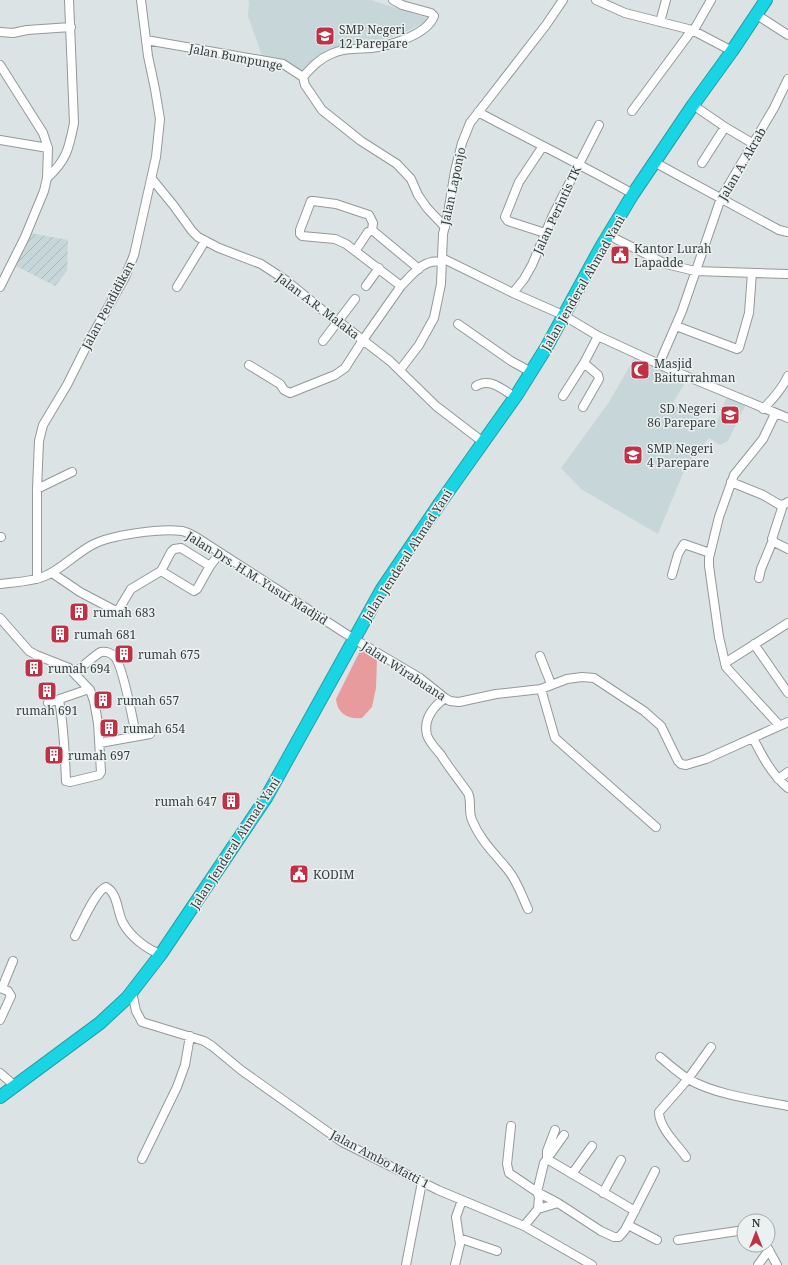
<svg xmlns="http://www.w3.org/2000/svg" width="788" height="1265" viewBox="0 0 788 1265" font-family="'Noto Serif',serif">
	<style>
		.built { fill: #c7d7d9 }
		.industrial { fill: url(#industrial-furrows) }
		.grass { fill: #e79b9d }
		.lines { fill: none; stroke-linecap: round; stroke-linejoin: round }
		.minor-casing { stroke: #93999a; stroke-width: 10 }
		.highway-casing { stroke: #249fa9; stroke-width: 14 }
		.minor { stroke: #fff; stroke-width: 8 }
		.highway { stroke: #19d5e4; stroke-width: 12 }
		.labels { text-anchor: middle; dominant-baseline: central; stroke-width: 3; stroke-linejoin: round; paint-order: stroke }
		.poi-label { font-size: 12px; fill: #393c3c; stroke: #eaf1f1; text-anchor: start }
		.street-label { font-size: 12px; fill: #393c3c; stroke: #eaf1f1 }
	</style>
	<defs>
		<pattern id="industrial-furrows" width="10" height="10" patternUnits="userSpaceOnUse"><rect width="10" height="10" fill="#c7d7d9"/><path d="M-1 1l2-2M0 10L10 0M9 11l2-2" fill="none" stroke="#acb9bb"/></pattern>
	</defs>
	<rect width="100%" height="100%" fill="#dce3e4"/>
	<path class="built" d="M248 0H371L430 19 410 30 377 42H355L326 51 303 72 282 61 262 56 248 16 249 2Z
		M636 355 687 380 672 404 715 427 727 396 746 404 728 441 720 445 709 438 684 471 658 534 581 489 561 468 609 402Z"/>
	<path class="industrial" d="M31 233 68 240 67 271 55 286 14 265Z"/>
	<path class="grass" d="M362 647 377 659 376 688 372 707 362 718C348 720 337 713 336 699Z"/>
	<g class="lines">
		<defs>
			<path id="minor" d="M596 0 625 13 692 30 732 51
				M757 15 788 35
				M660 22 666 0
				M0 32 13 33 27 30 71 27
				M146 40 283 64 303 77 305 85 322 110 361 141 397 164 411 179 418 195 427 208 445 227
				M0 65 43 133 48 148 47 178 44 191 25 237 0 287
				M303 77C312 67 319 59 331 54 344 48 357 49 371 48 389 46 427 35 434 16L431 13 402 5 393 0
				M693 105 725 127 752 143
				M632 111 692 30 695 28 711 0
				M478 112C530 140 582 165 633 194
				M0 140 48 148
				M543 146 519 182 505 217 508 221 545 233
				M654 162 779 230 788 232
				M702 163 725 127
				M47 178C67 160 69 148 74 123L69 0
				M152 179 174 206 192 231 198 237 219 248 261 264 287 281 337 322 342 324 390 361 436 406 483 442
				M608 235 666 264 695 271 788 274
				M356 250 368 232 372 230 419 269
				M442 258 513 293 563 315 598 336 674 371 788 418
				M366 286 379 268
				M401 286C412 275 424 258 441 262
				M177 287 205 241
				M513 293 524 279 532 265 553 215 599 125
				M458 324 511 361 531 372
				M676 326 737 349 739 348 749 313 752 273
				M323 341 355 299
				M659 364 682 311 721 198 774 108 788 79
				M249 365 280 384 284 390 290 393 335 375 345 368 363 340 401 286 346 244 335 239 302 236 300 234V230L311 201H313L336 204 369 215 373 223 372 230
				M400 370 419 345 434 318 441 284 443 234 448 213 455 171 462 143 470 123 546 25 563 0
				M476 386C490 377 503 390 515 397
				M563 396 584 363 598 336
				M583 407 599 379 598 375 584 363
				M763 409C773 399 782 389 788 376
				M775 414 763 439 734 475 719 517 709 558V566L719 637 726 667 779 725
				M731 482 763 495 780 505 785 504 788 502
				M37 489 72 472
				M783 505 772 539 774 542 788 549
				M0 537H1
				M161 571 194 591 197 589 210 566
				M52 573 80 592 116 611 119 609 131 589 161 571 171 552 174 549 181 548 210 566 220 553
				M672 575 678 554 684 544 710 553
				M759 578 761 569 773 540
				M37 579V489L39 441 43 425 67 385 88 343 125 277 134 255 156 157 160 119 155 89 148 56 141 0
				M0 584C15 582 31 582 45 576 62 569 75 554 92 545 110 535 161 528 182 531 187 532 192 535 196 537L354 639 420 678 445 698 450 701 459 702 496 694 541 689 567 679 582 677 594 678 644 711 661 726 678 761 681 764 686 765 706 759 788 722
				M0 618 29 651 36 655 69 668 90 690 94 701 98 723 101 772 99 775 70 782 66 781C65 754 64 727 59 700
				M754 644 788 693
				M540 656 551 684
				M725 663 788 623
				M74 673C80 669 96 654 101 652 106 651 112 653 115 657 123 666 133 721 136 735
				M541 689 555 738 656 827
				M445 698C433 707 423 719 427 735 429 742 436 749 441 755 449 768 459 780 468 793 472 801 468 811 472 820 480 840 495 854 508 870 517 881 522 896 528 909
				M48 703 89 689
				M753 738C762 756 772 775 788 788
				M100 743 150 734
				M778 779 788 772
				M75 936C81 925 96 890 106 887 118 893 117 912 123 923 130 936 147 950 161 954
				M0 988 8 991 11 996 0 1020
				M2 988 13 961
				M132 992 136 1011 142 1022 204 1041 212 1046 241 1070 342 1142 438 1190 524 1226 592 1265
				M660 1057C670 1065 679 1074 690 1080 717 1095 757 1100 788 1106
				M0 1073 15 1086
				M511 1126 507 1164 509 1173 537 1192 558 1203 601 1231 614 1237H619L625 1230 655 1171
				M686 1157C678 1145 659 1128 659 1112L688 1079 711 1047
				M547 1158V1151L555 1130
				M142 1159 177 1087 185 1065 190 1036
				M547 1159 635 1211
				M572 1174 592 1146
				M603 1193 621 1160
				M538 1209 539 1197 537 1192 544 1163 564 1135
				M628 1225 657 1240
				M524 1226 538 1209 558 1203
				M459 1238 497 1251
				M678 1240 744 1230
				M766 1245 777 1265
				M406 1265 422 1182
				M455 1265 460 1244 456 1217 462 1200
				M758 1265 769 1250"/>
			<path id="highway" d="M0 1097 100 1023 127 998 161 954 266 798 382 589 440 503 516 396 546 348 601 247 633 194 693 105 732 51 766 0"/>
		</defs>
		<use href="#minor" class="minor-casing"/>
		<use href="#highway" class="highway-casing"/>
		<use href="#minor" class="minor"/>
		<use href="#highway" class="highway"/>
	</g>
	<defs>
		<symbol id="school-square" viewBox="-11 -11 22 22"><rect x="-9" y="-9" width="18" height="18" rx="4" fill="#c13146" stroke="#eaf1f1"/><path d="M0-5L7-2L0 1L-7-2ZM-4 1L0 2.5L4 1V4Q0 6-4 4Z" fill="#fff"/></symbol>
		<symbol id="civic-square" viewBox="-11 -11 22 22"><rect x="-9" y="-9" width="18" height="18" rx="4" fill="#c13146" stroke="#eaf1f1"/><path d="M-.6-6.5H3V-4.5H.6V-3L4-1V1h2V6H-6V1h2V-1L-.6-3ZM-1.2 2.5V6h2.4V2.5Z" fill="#fff"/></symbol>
		<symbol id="mosque-square" viewBox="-11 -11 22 22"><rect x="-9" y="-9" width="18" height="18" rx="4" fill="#c13146" stroke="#eaf1f1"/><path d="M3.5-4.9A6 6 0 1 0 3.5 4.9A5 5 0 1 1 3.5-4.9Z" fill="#fff"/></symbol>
		<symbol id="building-square" viewBox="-11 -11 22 22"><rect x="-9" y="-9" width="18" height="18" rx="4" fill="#c13146" stroke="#eaf1f1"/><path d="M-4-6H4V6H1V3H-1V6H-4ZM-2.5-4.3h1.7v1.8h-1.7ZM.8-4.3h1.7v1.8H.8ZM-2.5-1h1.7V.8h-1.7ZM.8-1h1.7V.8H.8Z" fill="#fff"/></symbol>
	</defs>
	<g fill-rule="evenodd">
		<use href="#school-square" x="314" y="25" width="22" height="22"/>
		<use href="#civic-square" x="609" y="244" width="22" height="22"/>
		<use href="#mosque-square" x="629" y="359" width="22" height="22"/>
		<use href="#school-square" x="719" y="404" width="22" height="22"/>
		<use href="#school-square" x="622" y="444" width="22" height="22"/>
		<use href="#building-square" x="68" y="601" width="22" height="22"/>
		<use href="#building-square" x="49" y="623" width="22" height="22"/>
		<use href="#building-square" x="113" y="643" width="22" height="22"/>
		<use href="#building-square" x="23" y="657" width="22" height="22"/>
		<use href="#building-square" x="36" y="680" width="22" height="22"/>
		<use href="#building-square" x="92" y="689" width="22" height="22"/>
		<use href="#building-square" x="98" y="717" width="22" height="22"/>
		<use href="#building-square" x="43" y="744" width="22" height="22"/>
		<use href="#building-square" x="220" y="790" width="22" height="22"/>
		<use href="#civic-square" x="288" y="863" width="22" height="22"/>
	</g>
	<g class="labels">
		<g class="poi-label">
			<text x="339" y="29">SMP Negeri<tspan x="339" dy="14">12 Parepare</tspan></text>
			<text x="634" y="248">Kantor Lurah<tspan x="634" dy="14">Lapadde</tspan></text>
			<text x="654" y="363">Masjid<tspan x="654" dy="14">Baiturrahman</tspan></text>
			<text x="716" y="408" text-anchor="end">SD Negeri<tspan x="716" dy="14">86 Parepare</tspan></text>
			<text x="647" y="448">SMP Negeri<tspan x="647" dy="14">4 Parepare</tspan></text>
			<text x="93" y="612">rumah 683</text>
			<text x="74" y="634">rumah 681</text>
			<text x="138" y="654">rumah 675</text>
			<text x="48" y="668">rumah 694</text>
			<text x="117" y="700">rumah 657</text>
			<text x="47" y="710" text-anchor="middle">rumah 691</text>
			<text x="123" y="728">rumah 654</text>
			<text x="68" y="755">rumah 697</text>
			<text x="217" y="801" text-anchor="end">rumah 647</text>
			<text x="313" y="874">KODIM</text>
		</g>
		<g class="street-label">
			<text transform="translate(236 57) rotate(11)">Jalan Bumpunge</text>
			<text transform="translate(742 164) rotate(-60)">Jalan A. Akrab</text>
			<text transform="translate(453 186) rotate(-78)">Jalan Laponjo</text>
			<text transform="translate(557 210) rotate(-65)">Jalan Perintis TK</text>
			<text transform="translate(583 283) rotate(-60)">Jalan Jenderal Ahmad Yani</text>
			<text transform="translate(108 305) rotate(-62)">Jalan Pendidikan</text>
			<text transform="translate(318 306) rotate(37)">Jalan A.R. Malaka</text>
			<text transform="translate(407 555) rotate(-57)">Jalan Jenderal Ahmad Yani</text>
			<text transform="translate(257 578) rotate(32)">Jalan Drs. H.M. Yusuf Madjid</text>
			<text transform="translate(404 671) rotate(33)">Jalan Wirabuana</text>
			<text transform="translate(235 843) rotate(-57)">Jalan Jenderal Ahmad Yani</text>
			<text transform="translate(380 1159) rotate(28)">Jalan Ambo Matti 1</text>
		</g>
	</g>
	<g transform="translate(756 1233)"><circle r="19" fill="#eaf1f1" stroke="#a3a9a9"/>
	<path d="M0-3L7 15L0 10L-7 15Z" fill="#c13146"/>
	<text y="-6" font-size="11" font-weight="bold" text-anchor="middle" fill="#393c3c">N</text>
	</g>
</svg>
